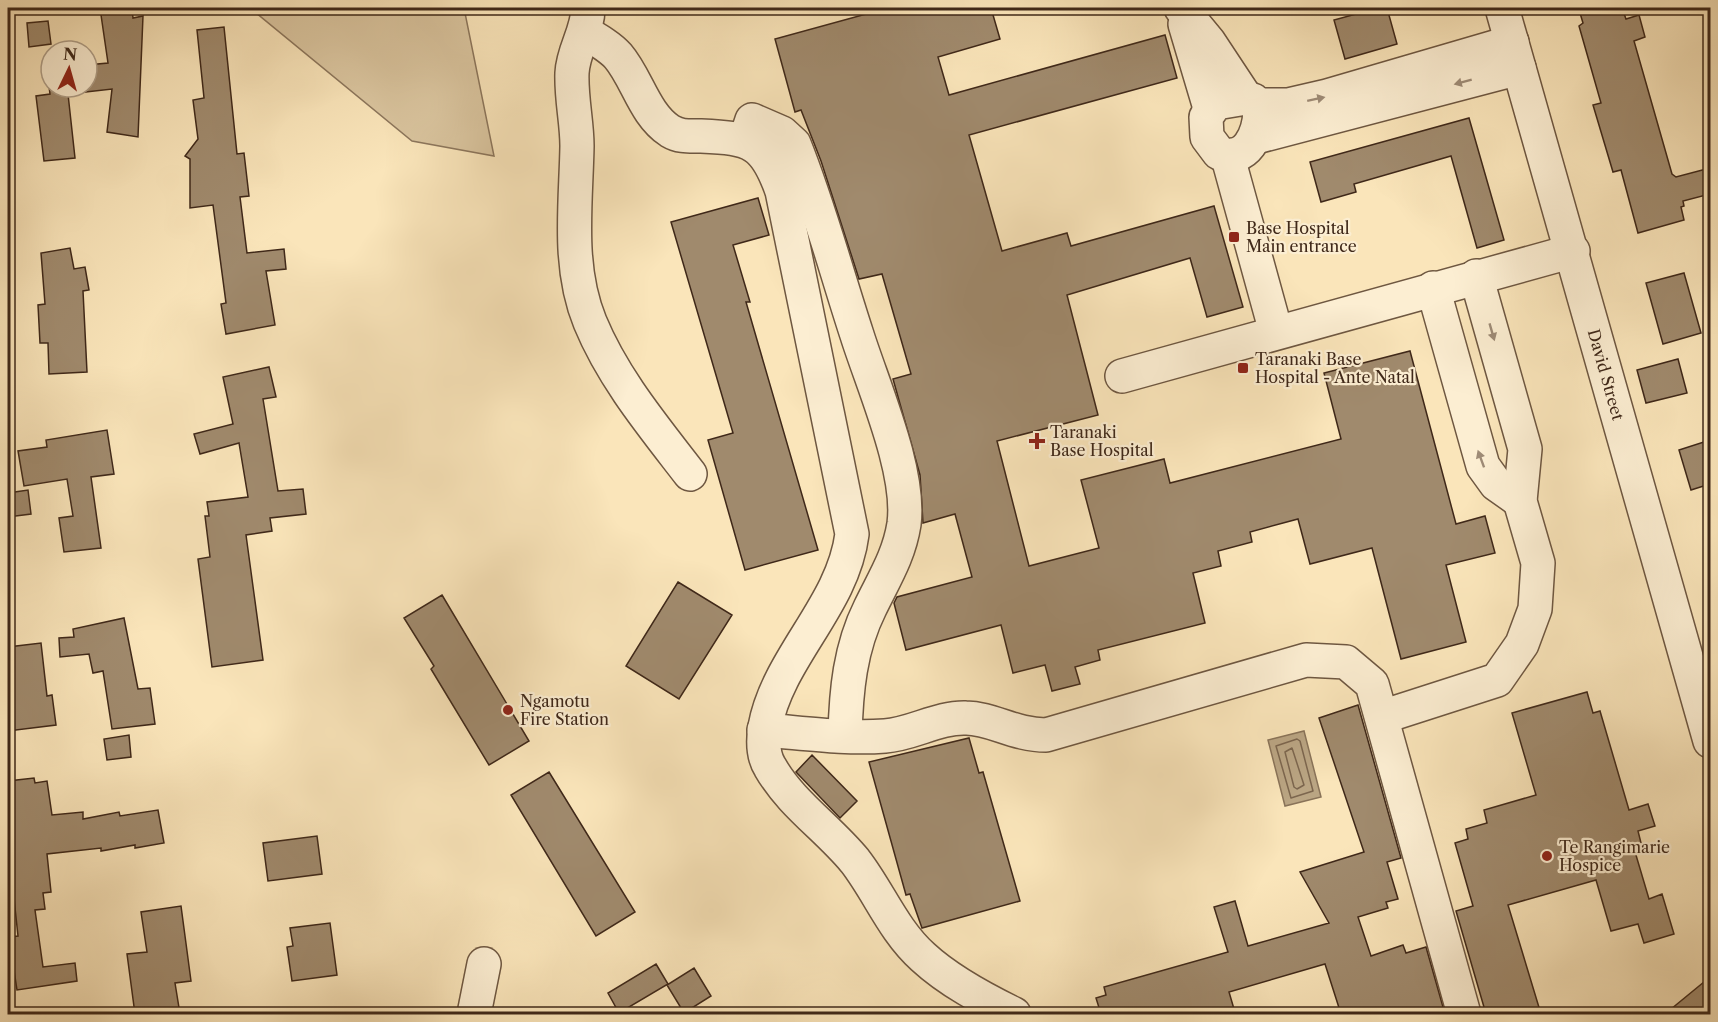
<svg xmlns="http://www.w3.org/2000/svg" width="1718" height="1022" viewBox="0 0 1718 1022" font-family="'Libre Caslon Text',serif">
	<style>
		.green { fill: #dac59f; stroke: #8c765c; stroke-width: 1.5 }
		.water { fill: #baa583; stroke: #897359; stroke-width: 1.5 }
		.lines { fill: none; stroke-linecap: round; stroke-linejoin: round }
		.shore { stroke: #7c664e; stroke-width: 1.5 }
		.building { fill: #a08a6d; stroke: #3f2819; stroke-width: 1.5 }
		.minor-casing { stroke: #6e5741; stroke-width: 36 }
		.minor { stroke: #fceed2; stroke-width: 33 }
		.oneway { fill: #9e8b76 }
		.poi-dot { fill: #8f2418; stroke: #fceed2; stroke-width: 2 }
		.labels { text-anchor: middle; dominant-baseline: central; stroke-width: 4.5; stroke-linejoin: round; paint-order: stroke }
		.poi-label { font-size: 16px; fill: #3f2819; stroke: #fceed2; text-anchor: start }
		.street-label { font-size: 16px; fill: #3f2819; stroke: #fceed2 }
	</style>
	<rect width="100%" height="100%" fill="#fae5ba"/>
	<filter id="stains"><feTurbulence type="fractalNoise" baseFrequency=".00333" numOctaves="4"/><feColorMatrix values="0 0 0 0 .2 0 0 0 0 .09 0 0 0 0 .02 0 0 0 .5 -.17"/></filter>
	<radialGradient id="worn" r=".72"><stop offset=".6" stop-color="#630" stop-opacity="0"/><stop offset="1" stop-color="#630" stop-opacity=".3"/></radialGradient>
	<path class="green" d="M250 8H464L494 156 412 141Z"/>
	<path class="water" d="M1304 731 1321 797 1285 806 1268 740Z"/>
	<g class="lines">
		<path class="shore" d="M1297 739 1300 741 1313 791 1291 798 1276 746Z
			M1292 748 1304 785 1297 789 1294 787 1285 752Z"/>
	</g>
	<path class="building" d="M100 8H132L133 18 143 16 138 137 107 132 112 89 68 94 75 158 44 161 36 96 50 94 47 71 51 70V87H87V65L108 63Z
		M888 8H991L1000 39 938 57 949 95 1165 35 1177 78 969 135 1002 251 1067 233 1071 246 1214 206 1243 307 1207 317 1190 258 1067 295 1098 415 997 441 1029 566 1099 548 1081 480 1164 459 1170 483 1341 439 1324 373 1410 351 1456 524 1485 516 1495 553 1446 565 1466 642 1401 659 1372 548 1310 564 1298 519 1250 532 1252 542 1218 551 1221 566 1193 573 1205 623 1098 650 1100 660 1075 667 1080 684 1052 691 1045 665 1013 673 1001 625 906 650 894 603 897 597 972 577 955 514 923 523 920 475 893 379 911 374 882 274 859 279 821 161 801 110 795 112 775 39Z
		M1378 8H1387L1397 44 1345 59 1334 20Z
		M1599 8H1622L1626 19 1639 15 1645 37 1634 41 1672 174 1676 177 1710 168V194L1683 201 1684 206 1681 207 1684 220 1638 233 1621 170 1613 172 1593 105 1601 103 1579 26 1583 23 1580 13Z
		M48 21 51 44 29 47 27 23Z
		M224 27 237 154 244 153 249 196 240 197 247 253 284 249 286 269 266 271 275 325 226 334 221 304 226 303 213 205 190 208V159L185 156 198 139 193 100 204 98 197 30Z
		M1469 118 1504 240 1477 248 1451 156 1354 184 1356 192 1321 202 1310 162Z
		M758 198 769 235 733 245 750 302H746L818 550 745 570 708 440 733 433 671 222Z
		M70 248 74 269 85 267 89 290 83 291 87 372 49 374 48 343H40L38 305 45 304 41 253Z
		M1684 273 1701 333 1663 344 1646 283Z
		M1678 359 1687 393 1646 403 1637 370Z
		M269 367 276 397 263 399 278 491 303 489 306 514 270 518 272 531 246 535 263 660 212 667 198 559 210 557 205 516H209L207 502 248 497 239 443 200 454 194 434 233 424 223 377Z
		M107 430 114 474 91 477 101 548 64 552 59 518 73 516 67 479 24 486 18 451 47 447 46 440Z
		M1710 440V484L1691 490 1679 450Z
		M28 490 31 514 8 517V493Z
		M678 582 732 615 679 699 626 666Z
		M442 595 529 741 489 765 431 669 434 666 404 618Z
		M124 618 138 689 150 688 155 724 112 729 103 671 93 673 89 654 60 657 59 638 74 637 73 629Z
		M41 643 47 696 52 695 56 725 8 731V647Z
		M1587 692 1593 713 1600 711 1629 810 1648 804 1655 826 1638 831 1641 843 1633 845 1649 899 1662 894 1674 934 1644 943 1638 924 1611 931 1596 880 1508 905 1541 1014H1486L1456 911 1473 906 1455 843 1468 839 1466 829 1487 823 1484 810 1536 795 1512 713Z
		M1358 705 1401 858 1387 862 1398 899 1386 902 1388 908 1358 917 1371 956 1403 945 1406 953 1426 947 1445 1014H1341L1325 964 1229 992 1234 1009 1215 1014H1101L1096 998 1106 995 1104 987 1228 952 1214 907 1235 901 1248 946 1329 923 1300 872 1364 852 1319 718Z
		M129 735 131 757 107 760 104 739Z
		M969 738 979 773 983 772 1020 901 922 928 910 894 906 895 869 762Z
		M812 755 857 801 840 818 796 772Z
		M549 772 635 912 596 936 511 795Z
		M34 778 35 783 47 781 52 815 83 812V819L119 812 120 816 158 810 164 843 135 848V845L101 851V848L47 854 51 892 43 893 45 909 35 910 43 967 75 963 77 981 17 990 9 937 18 936 13 889 8 890V866L11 865 8 830V781Z
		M317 836 322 874 268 881 263 843Z
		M181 906 191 981 175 983 180 1014H135L127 954 147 952 141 912Z
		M330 923 337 975 292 981 287 947 293 946 290 928Z
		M656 964 668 984 619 1013 608 993Z
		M694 968 711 996 684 1013 667 985Z
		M1710 977V1014H1665Z"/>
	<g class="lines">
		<defs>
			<g id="minor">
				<path d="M588 8C588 31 573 50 572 73 571 98 577 122 577 146 576 204 567 266 590 322 613 378 653 426 690 474"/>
				<path d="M1181 8 1209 42 1246 98"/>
				<path id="s1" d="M1502 8 1710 741"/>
				<path d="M1185 24 1210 108"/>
				<path d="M584 32C596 39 609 46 618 56 637 78 644 114 670 131 680 137 689 136 701 136 751 138 765 142 782 191L852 534C843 606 778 657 765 727 763 740 763 756 770 767 791 804 828 828 855 861 879 892 893 930 923 957 949 981 983 999 1014 1014"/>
				<path d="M1246 98 1253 100 1260 111C1259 134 1247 164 1219 153L1207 137 1206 117 1216 103Z"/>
				<path d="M1258 105H1288L1327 96 1512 42"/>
				<path d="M1256 137 1519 68"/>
				<path d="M745 141 752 120 782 133 794 144C819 206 836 271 857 335 873 386 911 471 904 524 899 556 884 579 870 608 850 648 846 691 845 736"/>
				<path d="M1234 155 1230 165 1276 332"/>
				<path d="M1433 288 1483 466 1496 484 1520 501"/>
				<path d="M1122 376 1573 251"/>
				<path d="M1382 717 1497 680 1522 644 1535 609 1538 563 1520 501 1525 449 1476 276"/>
				<path d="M764 730C804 733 845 739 885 736 913 734 938 717 966 718 992 718 1014 735 1046 735L1306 660 1346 662 1372 684 1464 1014"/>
				<path d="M474 1014 484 964"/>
			</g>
		</defs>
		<use href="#minor" class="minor-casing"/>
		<use href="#minor" class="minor"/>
	</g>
	<defs><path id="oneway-solid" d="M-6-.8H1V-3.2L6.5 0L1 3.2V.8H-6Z" transform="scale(1.5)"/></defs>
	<g class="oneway">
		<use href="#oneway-solid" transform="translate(1463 82) rotate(165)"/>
		<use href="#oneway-solid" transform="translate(1316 99) rotate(-12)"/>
		<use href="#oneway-solid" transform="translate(1492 332) rotate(74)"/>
		<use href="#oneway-solid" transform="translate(1481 459) rotate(-110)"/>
	</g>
	<g class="poi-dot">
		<rect x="1228" y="231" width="12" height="12" rx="3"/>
		<rect x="1237" y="362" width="12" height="12" rx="3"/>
		<path d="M1034 432h6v6h6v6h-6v6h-6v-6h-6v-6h6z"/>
		<circle cx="508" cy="710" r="6"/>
		<circle cx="1547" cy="856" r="6"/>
	</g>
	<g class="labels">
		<g class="poi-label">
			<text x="1246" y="228">Base Hospital<tspan x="1246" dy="18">Main entrance</tspan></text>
			<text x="1255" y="359">Taranaki Base<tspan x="1255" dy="18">Hospital - Ante Natal</tspan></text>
			<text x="1050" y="432">Taranaki<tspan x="1050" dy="18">Base Hospital</tspan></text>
			<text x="520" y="701">Ngamotu<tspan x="520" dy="18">Fire Station</tspan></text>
			<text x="1559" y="847">Te Rangimarie<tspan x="1559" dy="18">Hospice</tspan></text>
		</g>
		<g class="street-label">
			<text stroke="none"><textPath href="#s1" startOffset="381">David Street</textPath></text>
		</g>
	</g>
	<rect width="1718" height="1022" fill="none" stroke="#fae5ba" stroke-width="30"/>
	<rect x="9" y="9" width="1700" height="1004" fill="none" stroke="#3f2819" stroke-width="3"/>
	<rect x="15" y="15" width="1688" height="992" fill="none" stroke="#3f2819" stroke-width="1.5"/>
	<g transform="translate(69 69) rotate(5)"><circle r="28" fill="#fceed2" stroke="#b09f88" stroke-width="1.5"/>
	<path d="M0-4.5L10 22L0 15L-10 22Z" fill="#8f2418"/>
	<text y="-9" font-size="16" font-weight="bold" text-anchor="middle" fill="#3f2819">N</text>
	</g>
	<rect width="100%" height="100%" filter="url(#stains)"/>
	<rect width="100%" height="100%" fill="url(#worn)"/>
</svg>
